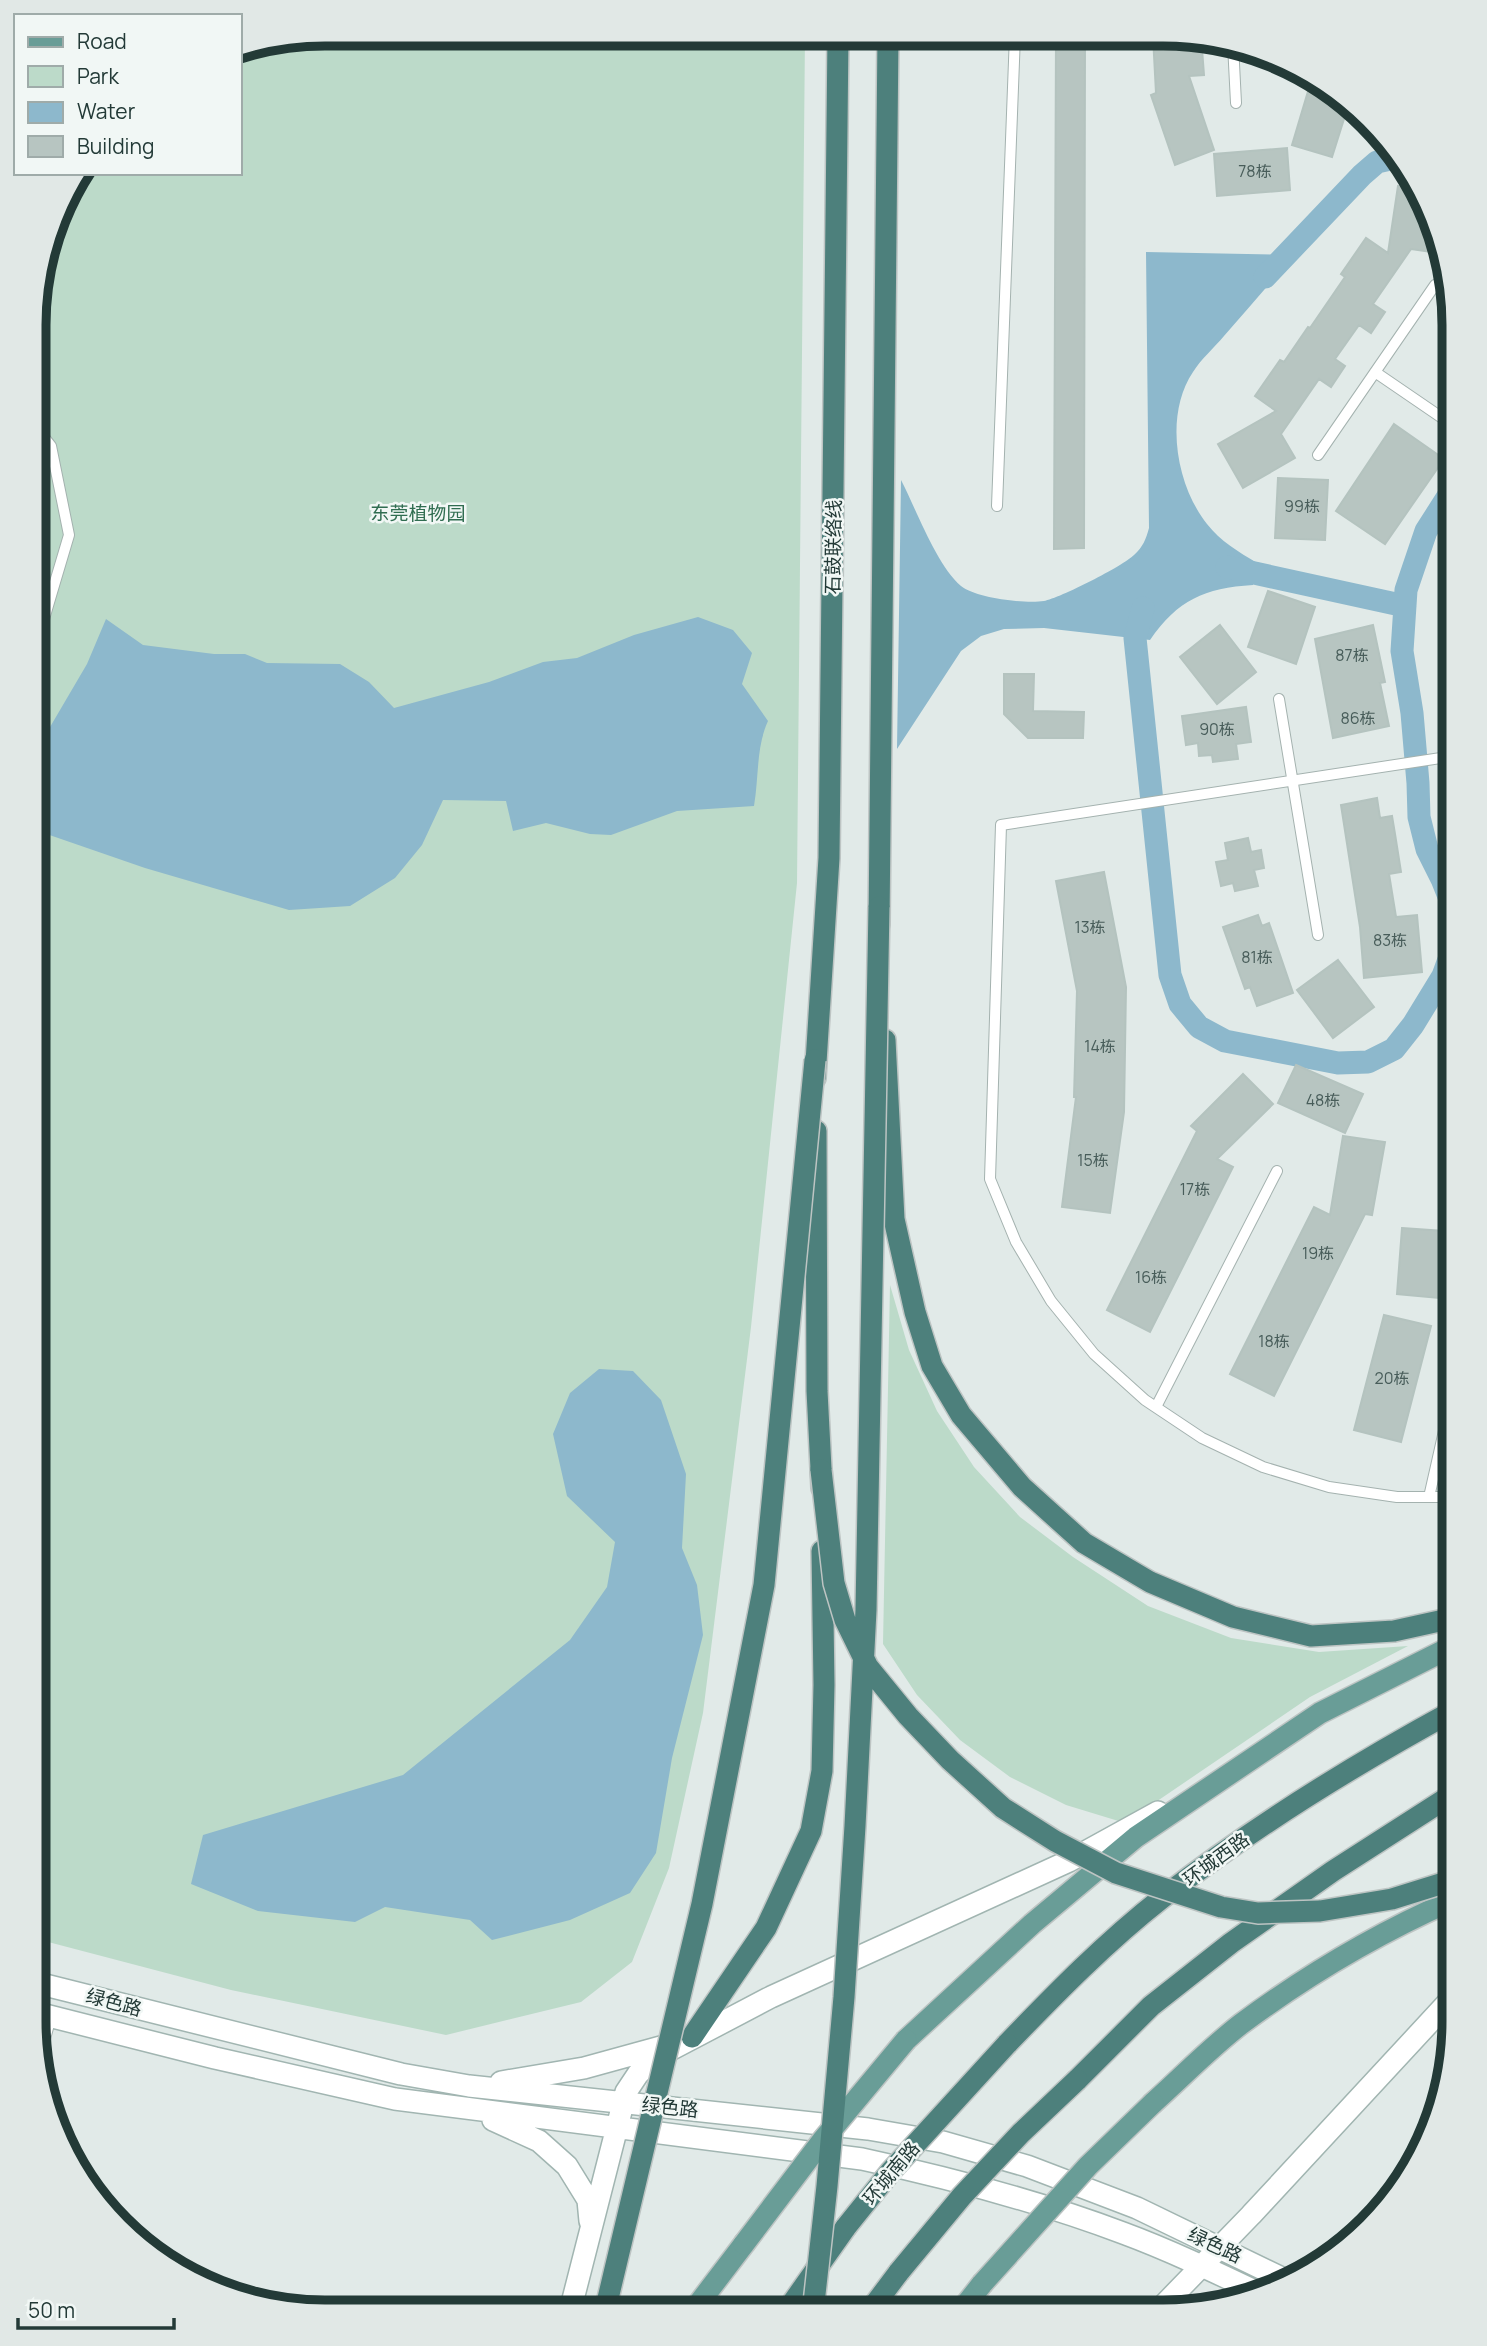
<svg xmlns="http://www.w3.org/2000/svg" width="1487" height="2346" viewBox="0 0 1487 2346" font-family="Manrope,'Noto Sans SC',sans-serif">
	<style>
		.green { fill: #bcdac9 }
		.water { fill: #8db8cc }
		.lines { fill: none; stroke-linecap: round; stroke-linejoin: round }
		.canal { stroke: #8db8cc; stroke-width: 23 }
		.building { fill: #b7c5c1; stroke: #b4c3bf; stroke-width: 2 }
		.service-casing { stroke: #a4b2af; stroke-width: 12 }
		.secondary-casing { stroke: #a1b5b1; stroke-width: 24 }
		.primary-casing { stroke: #bdc4c3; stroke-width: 24 }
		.trunk-casing { stroke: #bdc4c3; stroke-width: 24 }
		.service { stroke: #fff; stroke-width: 10 }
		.secondary { stroke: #fff; stroke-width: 21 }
		.primary { stroke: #699d97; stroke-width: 21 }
		.trunk { stroke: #4d807c; stroke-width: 21 }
		.primary-bridge-casing { stroke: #bdc4c3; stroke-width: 24; stroke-linecap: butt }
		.trunk-bridge-casing { stroke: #bdc4c3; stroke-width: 24; stroke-linecap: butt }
		.primary-bridge { stroke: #699d97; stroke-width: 21 }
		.trunk-bridge { stroke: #4d807c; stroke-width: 21 }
		.labels { text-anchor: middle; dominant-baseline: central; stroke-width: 5; stroke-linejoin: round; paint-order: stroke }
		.number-label { font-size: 16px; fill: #485d5a }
		.park-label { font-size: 19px; fill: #306d51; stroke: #f1f7f5 }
		.street-label { font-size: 19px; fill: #233a37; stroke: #f1f7f5 }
		.rim { fill: none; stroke: #233a37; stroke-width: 9 }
	</style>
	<rect width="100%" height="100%" fill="#e1eae8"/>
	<path class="green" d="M325 33 805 35 797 883 751 1327 703 1713 669 1868 632 1962 581 2002 446 2035 231 1990 33 1938 36 287 63 195 81 173H240V50Z
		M890 1285 909 1350 937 1411 974 1467 1020 1517 1073 1557 1148 1606 1231 1638 1319 1652 1408 1646 1310 1697 1125 1823 1066 1805 1010 1777 960 1740 917 1695 883 1644Z"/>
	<path class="water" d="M1146 252 1294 255C1271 282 1248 309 1224 336 1214 348 1201 359 1193 372 1164 415 1176 485 1207 524 1220 541 1239 552 1257 563L1253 585C1204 588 1178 600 1150 640L1044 628 1004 629 981 636 961 651 897 749 901 480C916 509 937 566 961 586 976 598 1025 604 1044 601 1060 598 1123 566 1134 555 1143 547 1146 539 1149 528Z
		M698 617 733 630 752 653 742 684 768 721C756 747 759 777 754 806L677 811 611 835 590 834 546 823 513 831 506 801 443 800 422 845 395 878 350 906 289 910 145 868 35 830V748L43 739 87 664 106 619 143 645 214 654H245L267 663 340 664 369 682 394 708 489 682 543 662 577 658 634 635Z
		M599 1369 633 1371 661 1400 686 1474 682 1548 697 1585 703 1635 672 1758 656 1853 630 1893 570 1920 492 1940 470 1920 385 1907 355 1922 258 1911 191 1884 203 1835 403 1775 570 1640 607 1587 615 1542 567 1496 553 1434 570 1393Z"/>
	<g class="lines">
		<path class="canal" d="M1265 277 1362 175 1377 162 1399 157
			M1227 567 1405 606
			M1143 608 1135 638 1170 975 1180 1004 1199 1027 1225 1041 1338 1063 1368 1062 1394 1049 1413 1025 1443 976 1454 946
			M1454 909 1442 879 1427 849 1419 817 1418 783 1412 713 1402 651 1406 590 1426 531 1454 487"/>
	</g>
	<path class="building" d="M1056 35H1085L1084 548 1054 549Z
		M1153 36H1201L1204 75 1189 76 1214 150 1175 165 1151 95 1156 93Z
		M1312 78 1339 93 1349 103 1332 157 1292 145Z
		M1287 148 1290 190 1217 196 1214 154Z
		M1398 186 1418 189 1431 213 1439 253 1411 249 1373 304 1385 312 1371 333 1359 325 1335 359 1345 366 1331 387 1319 379 1281 434 1295 458 1243 488 1218 444 1276 411 1255 396 1280 360 1284 362 1308 327 1310 328 1345 277 1341 274 1366 238 1388 253Z
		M1394 424 1444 459 1385 544 1336 511Z
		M1278 478 1328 480 1325 540 1275 538Z
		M1268 591 1315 607 1296 664 1248 647Z
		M1220 625 1256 672 1217 704 1180 657Z
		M1373 625 1385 682 1380 683 1389 726 1333 738 1315 639Z
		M1004 674H1034L1033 711 1084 712 1083 738H1028L1004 714Z
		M1246 707 1251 742 1236 744 1238 759 1213 762 1212 755 1199 756 1198 743 1186 745 1182 716Z
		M1377 798 1380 818 1392 816 1395 834 1401 872 1389 874 1396 917 1417 915 1422 972 1364 978 1360 927 1341 805Z
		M1248 838 1251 852 1261 850 1264 868 1254 870 1258 886 1235 891 1233 883 1221 886 1216 862 1228 860 1225 843Z
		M1104 872 1126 987 1124 1112 1110 1213 1062 1207 1076 1097H1074L1077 991 1056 881Z
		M1258 915 1262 926 1269 923 1293 993 1257 1006 1250 987 1245 989 1223 927Z
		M1338 960 1374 1007 1333 1038 1297 990Z
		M1296 1065 1363 1094 1345 1133 1278 1103Z
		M1243 1074 1273 1104 1217 1159 1233 1167 1150 1332 1107 1310 1197 1131 1191 1126Z
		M1343 1136 1385 1142 1372 1215 1365 1214 1274 1396 1230 1374 1314 1207 1330 1215Z
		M1402 1228 1444 1231 1439 1298 1397 1294Z
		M1384 1315 1431 1326 1401 1442 1354 1430Z"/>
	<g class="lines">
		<defs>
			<path id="service" d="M1233 44 1236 103
				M1375 372 1454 426
				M1318 455 1435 285
				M997 506 1015 35
				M35 633 44 619 69 535 51 446 36 427
				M1279 699 1318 935
				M1156 1407 1277 1171
				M1429 1497 1453 1391
				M1453 1497H1397L1329 1487 1263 1467 1202 1438 1145 1400 1094 1354 1051 1301 1016 1242 990 1179 1001 825 1454 756
				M40 2057 51 2017"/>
			<path id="secondary" d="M33 1982 401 2074 469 2086 868 2129 943 2142 1027 2166 1137 2208 1290 2282
				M33 2012 215 2058 395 2099 862 2159C950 2178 1038 2201 1123 2233 1169 2250 1215 2272 1259 2293
				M501 2082 584 2068 664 2046
				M493 2120 539 2141 567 2166 588 2200 590 2221
				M570 2311 626 2092 638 2074 653 2059 771 1997 1069 1861 1158 1812
				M1156 2313 1251 2215 1453 1997"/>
			<path id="primary" d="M906 2040 1032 1924 1136 1837 1320 1713 1453 1646
				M1153 2103C1182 2077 1210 2048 1241 2024 1307 1975 1378 1933 1453 1900
				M693 2311 744 2244
				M960 2312 982 2284"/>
			<path id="trunk" d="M879 924 888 35
				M885 1040 894 1219 915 1312 932 1366 961 1415 1022 1487 1084 1543 1150 1582 1233 1617 1311 1636 1394 1631 1453 1618
				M815 1078 829 858 838 35
				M816 1131 817 1391 822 1488
				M692 2037 766 1928 811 1831 822 1771 824 1685 822 1551
				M1007 2044C1056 1993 1106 1942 1162 1898 1253 1827 1352 1766 1453 1711
				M1077 2080 1151 2006 1231 1943 1333 1871 1453 1794
				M786 2312 846 2227
				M869 2312 899 2272"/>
		</defs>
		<use href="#service" class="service-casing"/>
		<use href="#secondary" class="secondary-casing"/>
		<use href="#primary" class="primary-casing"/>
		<use href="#trunk" class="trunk-casing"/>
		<use href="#service" class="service"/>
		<use href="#secondary" class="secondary"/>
		<use href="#primary" class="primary"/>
		<use href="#trunk" class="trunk"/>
		<defs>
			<path id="primary-bridge" d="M744 2244 822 2141 906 2040
				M982 2284 1088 2166 1153 2103"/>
			<path id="trunk-bridge" d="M821 1470 834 1583 845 1620 868 1667 908 1716 950 1760 1003 1808 1055 1841 1116 1873 1221 1907 1258 1913 1320 1911 1392 1899 1453 1880
				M846 2227 891 2171 1007 2044
				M899 2272 962 2196 1021 2133 1077 2080
				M605 2311 702 1904 764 1585 815 1060
				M813 2312 827 2186 844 1997 855 1826 866 1610 879 907"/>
		</defs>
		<use href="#primary-bridge" class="primary-bridge-casing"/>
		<use href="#trunk-bridge" class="trunk-bridge-casing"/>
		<use href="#primary-bridge" class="primary-bridge"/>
		<use href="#trunk-bridge" class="trunk-bridge"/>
	</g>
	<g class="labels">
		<g class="number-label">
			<text x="1255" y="171">78栋</text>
			<text x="1302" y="506">99栋</text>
			<text x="1352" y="655">87栋</text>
			<text x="1358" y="718">86栋</text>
			<text x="1217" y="729">90栋</text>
			<text x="1090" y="927">13栋</text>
			<text x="1390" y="940">83栋</text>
			<text x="1257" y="957">81栋</text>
			<text x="1100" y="1046">14栋</text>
			<text x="1323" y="1100">48栋</text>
			<text x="1093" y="1160">15栋</text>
			<text x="1195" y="1189">17栋</text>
			<text x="1318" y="1253">19栋</text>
			<text x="1151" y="1277">16栋</text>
			<text x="1274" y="1341">18栋</text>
			<text x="1392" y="1378">20栋</text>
		</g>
		<g class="park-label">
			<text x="418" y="513">东莞植物园</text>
		</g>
		<g class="street-label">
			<text transform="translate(833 547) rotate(-89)">石鼓联络线</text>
			<text transform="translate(1216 1859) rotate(-36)">环城西路</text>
			<text transform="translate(114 2002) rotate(15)">绿色路</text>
			<text transform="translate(670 2107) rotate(6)">绿色路</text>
			<text transform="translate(891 2173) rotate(-50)">环城南路</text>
			<text transform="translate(1215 2245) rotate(25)">绿色路</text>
		</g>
	</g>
	<path d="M0 0H1487V2346H0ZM325 46H1163A279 279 0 0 1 1442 325V2021A279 279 0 0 1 1163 2300H325A279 279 0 0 1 46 2021V325A279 279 0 0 1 325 46Z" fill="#e1e8e6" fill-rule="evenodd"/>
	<path class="rim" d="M325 46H1163A279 279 0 0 1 1442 325V2021A279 279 0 0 1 1163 2300H325A279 279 0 0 1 46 2021V325A279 279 0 0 1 325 46Z"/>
	<rect x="14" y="14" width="228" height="161" fill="#f1f7f5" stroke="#9faba9" stroke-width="2"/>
	<rect x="28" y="37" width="35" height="10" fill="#699d97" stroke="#9faba9" stroke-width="2"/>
	<text x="77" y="49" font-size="21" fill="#233a37">Road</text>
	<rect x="28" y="66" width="35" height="21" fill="#bcdac9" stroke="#9faba9" stroke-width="2"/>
	<text x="77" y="84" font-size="21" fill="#233a37">Park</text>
	<rect x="28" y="102" width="35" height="21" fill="#8db8cc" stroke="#9faba9" stroke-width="2"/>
	<text x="77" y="119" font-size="21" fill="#233a37">Water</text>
	<rect x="28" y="136" width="35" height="21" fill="#b7c5c1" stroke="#9faba9" stroke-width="2"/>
	<text x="77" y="154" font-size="21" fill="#233a37">Building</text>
	<path d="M18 2318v10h156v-10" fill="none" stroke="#233a37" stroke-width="3.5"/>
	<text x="28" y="2318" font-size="21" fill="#233a37" stroke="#f1f7f5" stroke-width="5" paint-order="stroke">50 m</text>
</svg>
